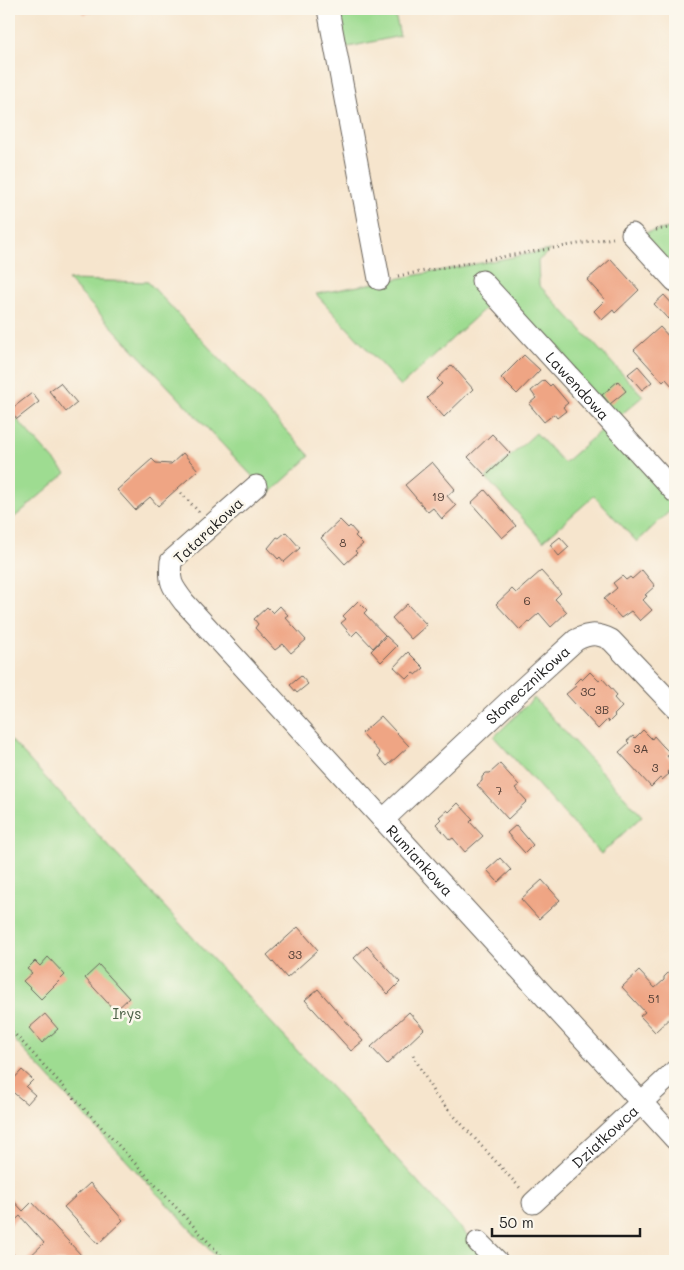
<svg xmlns="http://www.w3.org/2000/svg" width="684" height="1270" viewBox="0 0 684 1270" font-family="Mali,sans-serif">
	<style>
		.green { fill: #9edc91; stroke: #5d7c56 }
		.building { fill: #efa584 }
		.lines { fill: none; stroke-linecap: round; stroke-linejoin: round }
		.minor-casing { stroke: #68625a; stroke-width: 23 }
		.path { stroke: #68625a; stroke-width: 3; stroke-dasharray: 1 4; stroke-linecap: butt }
		.minor { stroke: #fff; stroke-width: 21 }
		.labels { text-anchor: middle; dominant-baseline: central; stroke-width: 5; stroke-linejoin: round; paint-order: stroke }
		.number-label { font-size: 12px; fill: #513e36 }
		.street-label { font-size: 15px; fill: #1c1c1c; stroke: #fbf7ec }
		.park-label { font-size: 15px; fill: #4a5f45; stroke: #fbf7ec }
	</style>
	<rect width="100%" height="100%" fill="#fbf7ec"/>
	<filter id="ink" filterUnits="userSpaceOnUse"><feTurbulence type="fractalNoise" baseFrequency=".02" numOctaves="2"/><feDisplacementMap in="SourceGraphic" scale="10" xChannelSelector="R" yChannelSelector="G"/><feConvolveMatrix kernelMatrix="1 2 1 2 8 2 1 2 1" color-interpolation-filters="sRGB"/></filter>
	<filter id="wash" filterUnits="userSpaceOnUse"><feTurbulence type="fractalNoise" baseFrequency=".0096" numOctaves="4" result="noise"/><feDisplacementMap in="SourceGraphic" scale="20" xChannelSelector="R" yChannelSelector="G"/><feGaussianBlur stdDeviation="1.12" result="paint"/><feColorMatrix in="noise" values="0 0 0 0 0 0 0 0 0 0 0 0 0 0 0 0 0 1.4 0 .05"/><feComposite in="paint" operator="in"/></filter>
	<g filter="url(#wash)">
		<rect width="100%" height="100%" fill="#f6e5cd"/>
		<path class="green" d="M335 9H394L400 36 344 48Z
			M675 227V273L638 234Z
			M550 250 538 261 539 285 643 396 615 420 493 301 401 386 316 294Z
			M68 280 148 282 310 456 269 494Z
			M9 411 66 473 9 522Z
			M607 425 675 499V506L637 542 594 496 543 541 486 478 536 433 564 463Z
			M534 698 642 816 601 854 494 737Z
			M9 738 491 1261H220L18 1044 9 1033Z"/>
		<g id="blocks">
			<path class="building" d="M81 9H99L100 11 83 14Z
				M611 259 639 290 615 313 613 310 602 320 594 311 605 300 587 280Z
				M664 295 675 307V312L668 319 654 304Z
				M660 327 672 340 675 337V385L673 387 666 379 663 382 634 350Z
				M524 355 540 370 517 394 501 378Z
				M452 365 473 389 444 417 427 398 442 384 437 379Z
				M638 366 652 382 642 390 628 374Z
				M544 380 550 386 552 384 568 403 563 407 566 411 557 418 554 414 544 422 529 404 536 398 531 391Z
				M618 381 626 391 610 404 602 395Z
				M60 383 77 403 66 412 49 391Z
				M32 393 39 402 17 419 10 410Z
				M492 434 510 453 486 476 468 457Z
				M183 453 198 470 158 506 150 497 135 510 117 490 152 459 156 463 171 464Z
				M432 462 455 489 447 496 456 506 442 519 433 508 428 512 405 485Z
				M485 490 516 526 502 538 471 503Z
				M340 520 348 528 350 526 357 534 355 536 363 544 355 551 357 553 345 564 321 538Z
				M286 532 300 548 284 562 280 557 278 559 268 548 277 537 279 538Z
				M560 537 569 547 559 556 550 545Z
				M642 570 655 586 645 595 647 596 643 600 652 610 640 621 631 611 621 618 604 599 617 588 613 583 622 576 626 580 630 577 632 579Z
				M541 571 561 593 555 599 567 612 551 627 539 613 520 630 496 604 512 589 516 593Z
				M358 601 367 610 364 613 385 635 373 648 357 631 352 636 341 623 346 619 343 616Z
				M407 604 427 625 411 639 392 618Z
				M280 606 288 615 285 617 306 640 291 653 283 644 275 650 255 628 258 624 254 619 267 607 273 613Z
				M386 636 397 646 381 662 371 651Z
				M408 652 424 668 416 675 413 673 407 679 394 667Z
				M590 672 599 681 602 678 617 695 614 698 622 707 614 715 615 716 609 722 607 720 598 729 566 694 576 686 574 684 580 678 582 680Z
				M301 676 308 684 297 693 290 685Z
				M381 716 409 746 387 766 378 756 380 753 362 733Z
				M643 730 652 739 654 736 662 745 670 753 667 756 675 765 667 772 669 774 662 780 660 778 651 787 619 752 629 743 627 741 633 736 635 738Z
				M500 764 519 785 515 788 527 801 508 819 477 785 482 781V777L486 773H490Z
				M458 803 473 819 470 822 483 836 465 852 453 838 450 840 436 824 441 819 439 817 447 810 449 812Z
				M516 825 533 845 525 853 507 833Z
				M500 858 511 870 498 882 487 870Z
				M542 880 560 900 539 919 521 899Z
				M298 927 318 950 287 978 267 955Z
				M367 946 400 982 388 994 354 958Z
				M48 957 65 975 41 999 23 981 32 973 27 969 35 961 40 966Z
				M99 965 129 998 115 1011 85 978Z
				M675 970V1007L673 1009 675 1013 655 1032 640 1016 645 1012 622 987 639 971 655 988 664 980V977L668 973H672Z
				M318 989 363 1041 351 1051 305 1000Z
				M409 1012 424 1029 387 1064 371 1047Z
				M45 1014 58 1029 42 1043 29 1028Z
				M22 1070 33 1080 26 1087 35 1095 27 1104 9 1089V1084Z
				M90 1183 123 1220 98 1244 64 1207Z
				M9 1196 23 1211 32 1202 82 1256 77 1261H25L44 1243 20 1216 9 1226Z
				M11 1252 20 1261H9V1254Z"/>
		</g>
	</g>
	<g filter="url(#ink)">
		<use href="#blocks" fill-opacity="0" stroke="#68625a" stroke-width="1"/>
		<g class="lines">
			<defs>
				<g id="minor">
					<path d="M328 9 379 279"/>
					<path d="M632 234 675 281"/>
					<path id="s1" d="M482 281 675 492"/>
					<path id="s2" d="M256 486 171 561C169 582 171 585 184 602L675 1139"/>
					<path id="s3" d="M383 820 519 692 576 640C590 633 598 633 611 640L675 707"/>
					<path id="s4" d="M533 1203 675 1071"/>
					<path d="M478 1242 497 1261"/>
				</g>
			</defs>
			<use href="#minor" class="minor-casing"/>
			<path class="path" d="M656 230 675 227
				M484 260 613 238
				M398 276 473 262
				M181 493 199 512
				M9 1028 226 1261
				M413 1055 435 1095 521 1189"/>
			<use href="#minor" class="minor"/>
		</g>
	</g>
	<g class="labels">
		<g class="number-label">
			<text x="438" y="496">19</text>
			<text x="343" y="542">8</text>
			<text x="527" y="600">6</text>
			<text x="588" y="691">3C</text>
			<text x="602" y="709">3B</text>
			<text x="641" y="748">3A</text>
			<text x="655" y="767">3</text>
			<text x="499" y="790">7</text>
			<text x="295" y="954">33</text>
			<text x="654" y="998">51</text>
		</g>
		<g class="street-label">
			<text stroke="none"><textPath href="#s1" startOffset="142">Lawendowa</textPath></text>
			<text transform="translate(208 530) rotate(-43)">Tatarakowa</text>
			<text stroke="none"><textPath href="#s3" startOffset="198">Słonecznikowa</textPath></text>
			<text stroke="none"><textPath href="#s2" startOffset="508">Rumiankowa</textPath></text>
			<text stroke="none"><textPath href="#s4" startOffset="98">Działkowca</textPath></text>
		</g>
		<g class="park-label">
			<text x="127" y="1013">Irys</text>
		</g>
	</g>
	<rect width="684" height="1270" fill="none" stroke="#fbf7ec" stroke-width="30"/>
	<path d="M492 1228v8h148v-8" fill="none" stroke="#1c1c1c" stroke-width="2.5"/>
	<text x="499" y="1228" font-size="15" fill="#1c1c1c" stroke="#fbf7ec" stroke-width="4" paint-order="stroke">50 m</text>
</svg>
